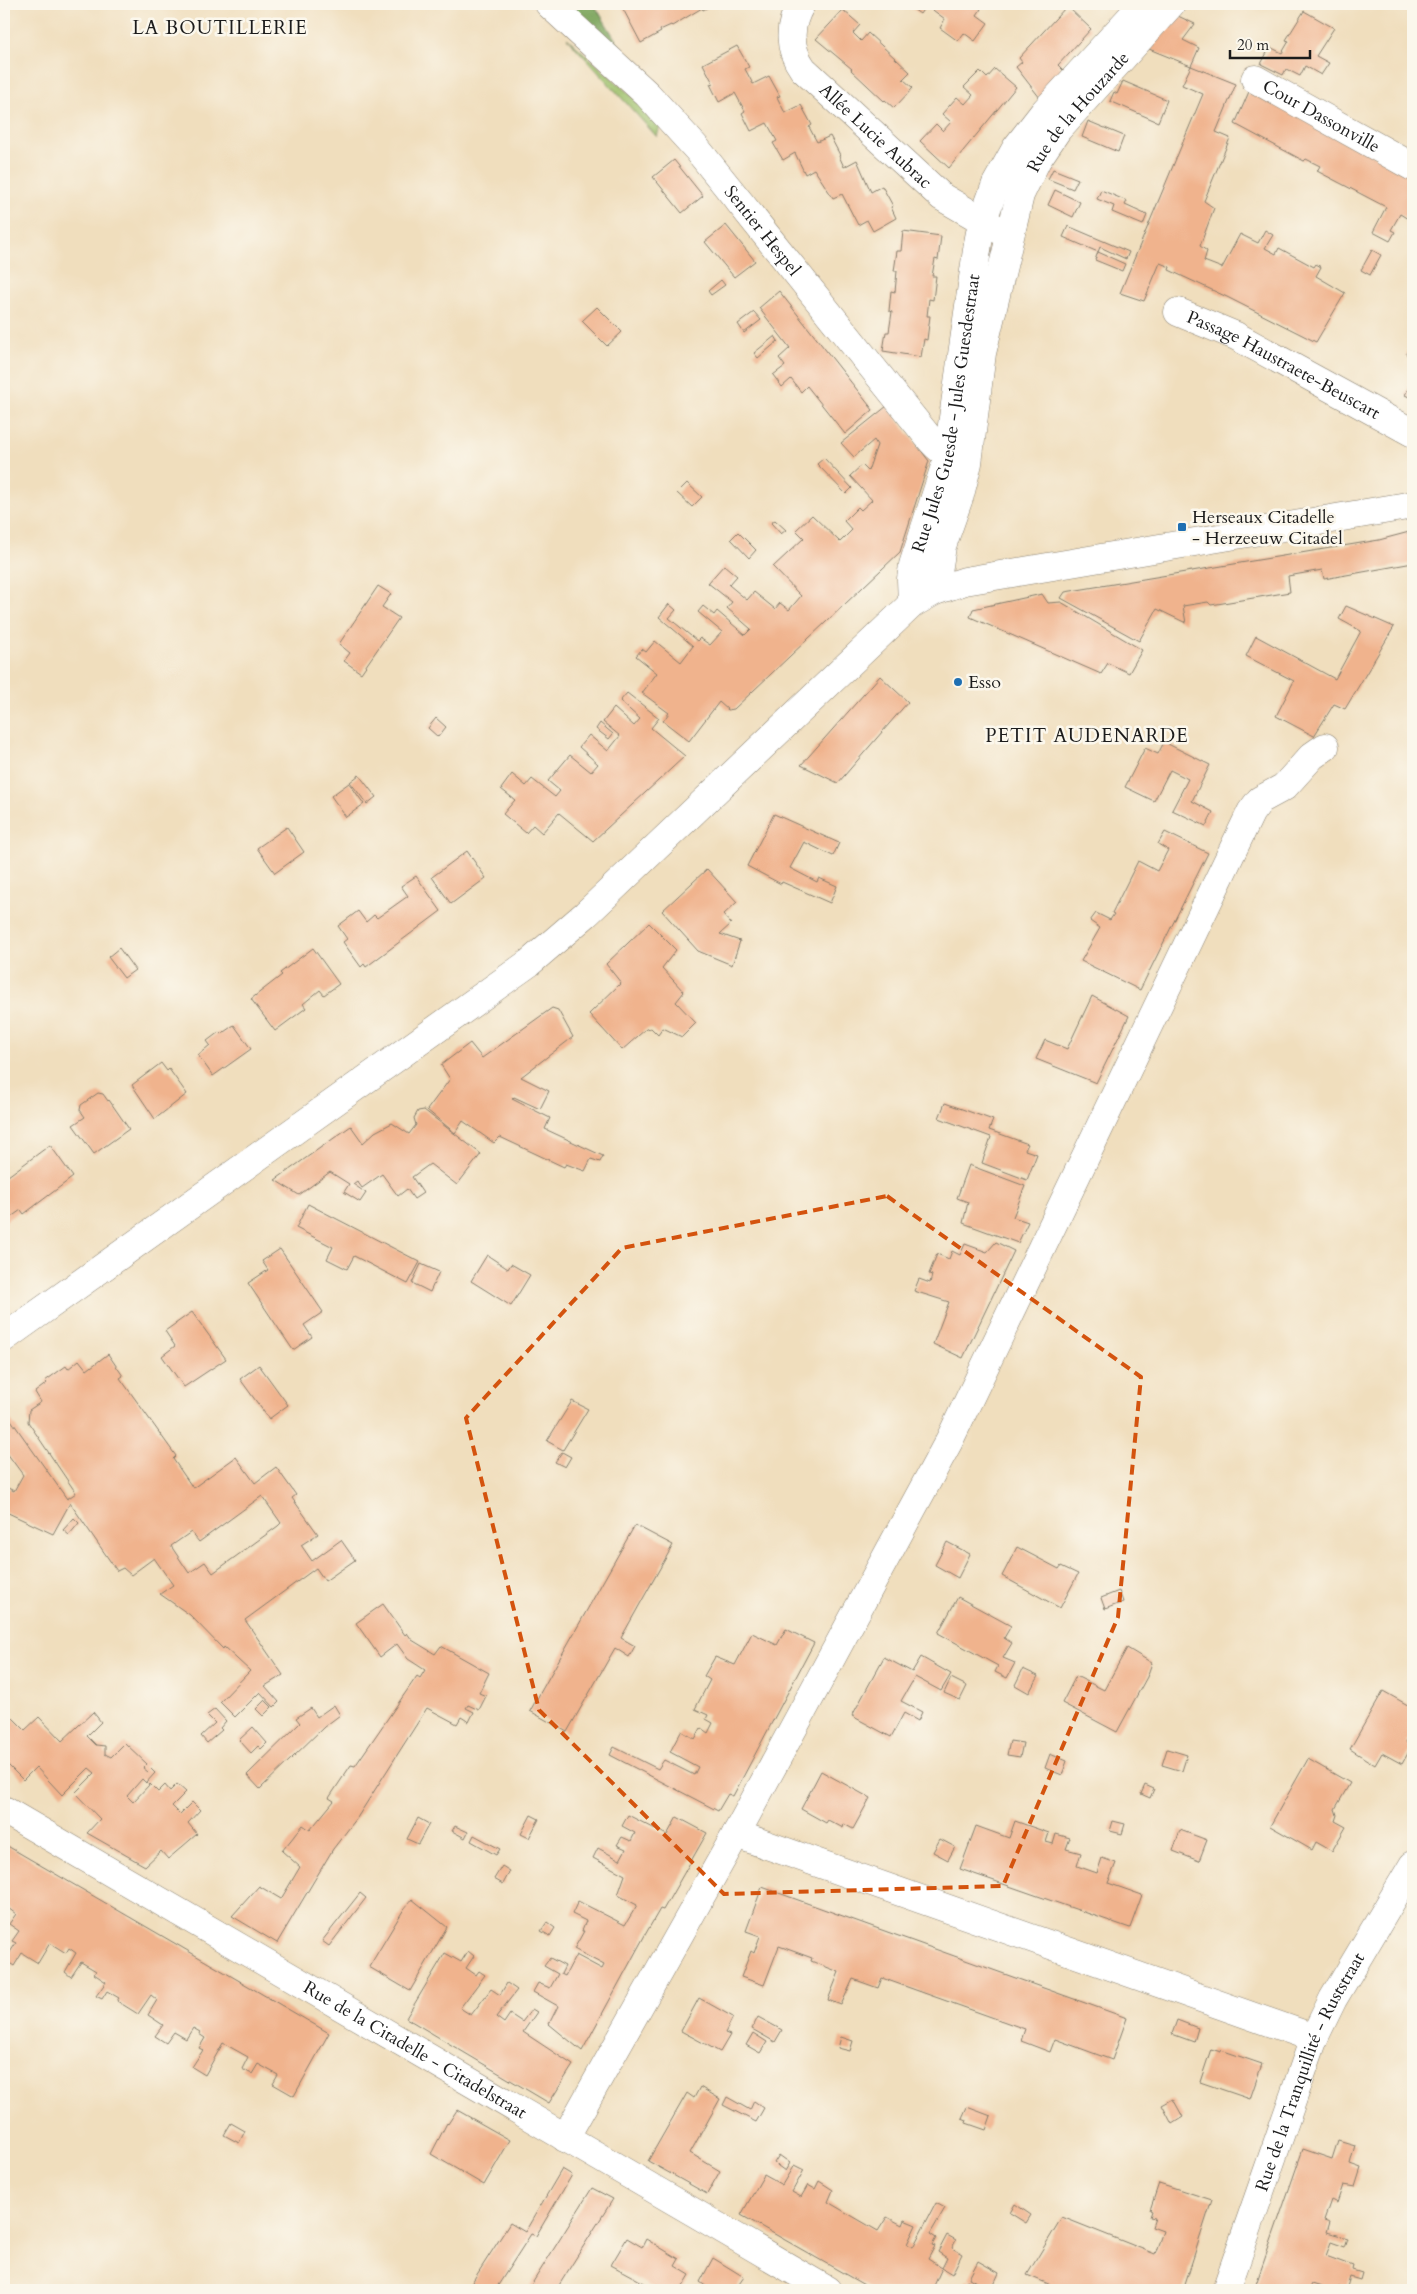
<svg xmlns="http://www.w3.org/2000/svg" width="1417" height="2294" viewBox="0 0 1417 2294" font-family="Cardo,serif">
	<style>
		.green { fill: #9dc06a; stroke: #5c6e43 }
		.forest { fill: #7ea65e; stroke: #4d613d }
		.building { fill: #f0b38d; fill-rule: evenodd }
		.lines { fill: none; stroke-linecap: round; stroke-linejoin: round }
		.minor-casing { stroke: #867d6c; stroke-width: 29 }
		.major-casing { stroke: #867d6c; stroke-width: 29 }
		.minor { stroke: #fff; stroke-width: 28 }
		.major { stroke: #fff; stroke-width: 28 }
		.rail-casing { stroke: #1c1c1c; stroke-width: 5.5 }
		.rail { stroke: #fbf7ec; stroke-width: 4; stroke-dasharray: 11; stroke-linecap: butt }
		.marked { fill: none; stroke: #d4530e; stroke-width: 4; stroke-dasharray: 10 6; stroke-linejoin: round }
		.poi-dot { fill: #1f6fb2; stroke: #fbf7ec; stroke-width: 2 }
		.labels { text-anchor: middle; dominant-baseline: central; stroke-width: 5; stroke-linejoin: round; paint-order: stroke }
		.street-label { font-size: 18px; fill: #1c1c1c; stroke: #fbf7ec }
		.poi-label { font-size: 18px; fill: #1c1c1c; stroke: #fbf7ec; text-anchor: start }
		.neighbourhood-label { font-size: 19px; letter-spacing: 1px; fill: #1c1c1c; stroke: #fbf7ec }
	</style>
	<rect width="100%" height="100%" fill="#fbf7ec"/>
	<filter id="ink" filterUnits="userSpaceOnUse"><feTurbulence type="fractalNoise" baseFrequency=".02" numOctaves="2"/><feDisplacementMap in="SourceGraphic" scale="10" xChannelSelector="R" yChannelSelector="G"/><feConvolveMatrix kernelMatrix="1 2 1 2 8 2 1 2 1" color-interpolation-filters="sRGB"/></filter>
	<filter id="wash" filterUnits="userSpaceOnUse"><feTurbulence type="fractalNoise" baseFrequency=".0096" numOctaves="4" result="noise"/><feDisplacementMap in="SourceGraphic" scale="20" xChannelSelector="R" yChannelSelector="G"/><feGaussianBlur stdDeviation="1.12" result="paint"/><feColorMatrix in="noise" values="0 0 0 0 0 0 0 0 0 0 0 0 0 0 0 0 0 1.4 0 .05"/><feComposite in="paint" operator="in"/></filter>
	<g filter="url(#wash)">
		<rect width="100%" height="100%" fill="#f0debd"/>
		<path class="green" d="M567 38 661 122 657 137Z"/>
		<path class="forest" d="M536 4H594L634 70Z"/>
		<g id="blocks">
			<path class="building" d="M630 4H647L648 6 652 4H714L703 10 702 8 672 26 671 25 660 30 661 32 641 43 622 7Z
				M906 4H973L981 9 977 15 988 23 975 41 964 33 958 41 940 28 945 19 926 5 920 14Z
				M1067 6 1091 29 1058 65 1064 71 1040 98 1016 67 1022 62 1019 58Z
				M843 10 860 25 853 33 861 41 868 33 910 72 903 79 913 88 894 108 885 100 884 101 851 70 852 69 816 39Z
				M1304 11 1334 28 1316 56 1329 63 1321 75 1305 66 1300 76 1286 69 1283 75 1261 64 1270 47 1282 53 1289 41 1286 40Z
				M1178 16 1195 24 1183 40 1199 48 1191 66 1149 49Z
				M737 46 749 67 745 69 753 84 769 76 780 96 777 97 785 113 801 105 812 125 809 127 817 142 830 136 840 155 839 156 844 167 857 160 871 192 882 186 893 206 891 207 896 218 873 231 867 220 858 225 842 194 833 198 814 169 805 174 795 153 783 160 773 143 777 141 767 123 751 131 742 113 745 111 735 93 719 102 710 84 713 83 703 64Z
				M1191 66 1236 84 1216 132 1230 138 1204 201 1214 208 1200 246 1207 251 1204 261 1222 268 1240 234 1258 243 1265 230 1273 235 1265 248 1276 254 1279 248 1314 267 1316 264 1321 267 1316 276 1345 293 1316 342 1227 297 1169 270 1170 267 1160 263 1144 301 1120 293 1203 94 1182 85Z
				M995 69 1016 87 949 168 920 141 936 124 943 131 951 122 942 114 957 97 965 104 973 95 964 87 980 71 987 78Z
				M1123 81 1167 100 1158 122 1110 101 1114 92 1117 94Z
				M1251 87 1413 176V222L1400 214 1391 230 1395 232 1390 241 1373 232 1386 207 1317 171 1320 166 1306 159 1304 161 1235 124Z
				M1088 121 1124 136 1118 152 1082 137Z
				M674 160 703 196 682 213 653 177Z
				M1053 169 1078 179 1073 189 1048 179Z
				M1055 190 1080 202 1073 217 1048 205Z
				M1101 190 1127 201 1125 205 1147 215 1143 225 1112 212 1114 206 1097 199Z
				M726 225 755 261 734 277 705 242Z
				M1068 226 1129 252 1126 259 1100 247 1098 252 1063 237Z
				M903 231 941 236 938 260 935 259 932 276H936L933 300 929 299 927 316H930L927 340 924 339 921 357 883 351 886 332H889L892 312 889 311 891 291 895 292 897 271H894L897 251H901Z
				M1372 250 1381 255 1370 275 1361 270Z
				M1098 252 1125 264 1122 271 1095 260Z
				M721 280 725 285 711 295 708 291Z
				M779 291 873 410 845 434 807 386 801 392 791 379 782 387 773 375 785 366 779 358 790 348 759 308Z
				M597 307 622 332 607 346 582 321Z
				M754 312 761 320 744 333 738 324Z
				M775 336 778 341 758 358 754 353Z
				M1410 347 1413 349V357L1406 354Z
				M1413 379V399L1405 395Z
				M887 406 929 461 900 552 734 709 728 710 719 702 689 741 663 721 669 713 642 693 657 673 636 656 642 649 646 652 655 641 681 662 693 646 659 617 669 604 676 610 669 618 697 641 700 638 710 645 722 632 698 612 703 606 714 615 717 611 745 635 751 629 727 608 732 602 708 583 724 565 737 576 729 585 747 600 754 592 775 609 780 603 789 610 801 596 773 567 804 538 796 530 812 515 840 542 852 530 844 521 858 507 861 510 872 500 850 476 862 465 868 471 877 445 874 440 854 457 841 443Z
				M824 458 852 488 846 494 817 464Z
				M687 483 702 497 692 507 677 493Z
				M775 520 786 530 781 534 771 523Z
				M1413 531V563L1324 579 1322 570 1288 576 1290 592 1211 605 1208 602 1183 606 1186 623 1157 609 1139 641 1061 598 1065 592 1379 540Z
				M738 532 756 550 749 558 731 539Z
				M378 586 391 594 382 607 399 618 361 673 344 661 350 653 339 644Z
				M1042 594 1048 603 1061 602 1142 650 1129 673 1108 663 1101 674 970 617 973 609Z
				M1346 606 1394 627 1345 709 1334 704 1314 736 1276 716 1294 681 1246 656 1256 636 1335 679 1361 631 1339 619Z
				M880 676 908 702 838 783 801 765Z
				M627 693 659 718 651 728 685 756 593 841 559 813 542 833 533 825 526 833 503 814 515 800 501 789 512 774 526 786 532 779 555 797 560 791 548 781 570 755 591 772 598 764 579 747 589 735 608 751 620 736 603 722 614 708 634 726 640 719 620 701Z
				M436 718 446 727 438 737 428 728Z
				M600 723 613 734 609 739 596 729Z
				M1164 742 1210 765 1192 801 1213 812 1206 826 1172 810 1188 779 1170 770 1154 801 1125 787 1145 748 1158 754Z
				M359 775 376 797 367 804 350 782Z
				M349 783 364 804 346 817 331 796Z
				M774 814 839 843 833 856 804 842 790 868 817 882 819 878 837 886 830 903 782 882 781 884 747 866Z
				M287 827 304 852 275 873 257 848Z
				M1165 832 1208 853 1140 990 1081 961 1100 928 1090 921 1096 913 1110 920 1114 914 1112 913 1138 861 1157 871 1168 850 1158 844Z
				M467 851 486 878 451 904 432 877Z
				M707 869 737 902 723 915 731 924 720 934 740 941 732 965 698 951 662 911Z
				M416 876 441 911 366 967 364 964 361 967 343 942 347 939 338 926 358 911 366 922 374 915 377 918 408 896 401 886Z
				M649 923 676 950 662 968 684 992 676 1002 696 1023 682 1037 663 1028 658 1035 651 1028 646 1029 622 1050 589 1014 621 983 606 964Z
				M119 948 135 970 124 978 108 957Z
				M313 948 339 984 324 995 320 990 303 1004 306 1008 275 1031 251 999 282 975 280 973Z
				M1092 996 1129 1016 1096 1083 1036 1059 1045 1040 1067 1049Z
				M552 1008 558 1010 573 1037 521 1077 549 1091 540 1109 514 1097 512 1099 550 1118 545 1129 603 1156 600 1162 591 1159 585 1171 566 1164 564 1167 500 1137 494 1143 463 1121 455 1133 427 1110 450 1079 441 1065 470 1043 482 1058Z
				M234 1025 251 1049 213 1076 198 1055 210 1045 207 1041 219 1032 221 1034Z
				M161 1063 167 1071 169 1069 187 1094 155 1119 132 1085Z
				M98 1093 103 1094 108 1101 109 1100 129 1129 94 1154 73 1125 85 1117 80 1110 81 1105Z
				M945 1103 993 1120 989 1130 1028 1144 1025 1150 1037 1154 1027 1180 982 1163 991 1137 939 1118Z
				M424 1110 481 1154 457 1185 430 1164 412 1177 423 1193 414 1199 407 1189 398 1196 382 1174 362 1188 357 1181 353 1184 366 1193 360 1202 344 1192 349 1184 330 1172 299 1195 275 1180 351 1126 363 1143 375 1132 392 1123 409 1134 416 1125 414 1118 418 1111Z
				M50 1145 73 1177 24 1214 21 1210 4 1222V1179Z
				M969 1165 1025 1186 1013 1217 1028 1222 1018 1243 963 1223 968 1202 957 1198Z
				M308 1204 420 1262 408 1284 354 1256 347 1269 327 1259 333 1247 296 1228Z
				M996 1242 1014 1251 963 1358 933 1344 949 1302 914 1291 919 1279 930 1283 932 1275 929 1274 937 1254 949 1259 952 1251 960 1255 965 1244 987 1252Z
				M280 1249 323 1312 304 1325 312 1337 293 1350 248 1283 268 1270 262 1261Z
				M487 1255 508 1269 511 1264 530 1275 511 1306 471 1281Z
				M421 1264 439 1272 430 1292 412 1283Z
				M192 1312 226 1359 184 1387 162 1356 175 1346 165 1331Z
				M108 1354 123 1376 120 1378 176 1456 173 1459 193 1488 236 1457 255 1483 276 1467 296 1495 292 1498 318 1534 301 1545 312 1561 341 1540 355 1560 325 1581 316 1568 245 1620 283 1675 265 1686 279 1702 274 1707 260 1692 235 1717 220 1702 250 1671 224 1647 223 1649 190 1615 160 1594 173 1585 154 1558 131 1575 123 1568 117 1571 70 1503 53 1534 4 1511V1486L14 1491 23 1475 4 1449V1410L67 1499 76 1493 28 1422 29 1410 41 1402 35 1392 47 1383 45 1381 66 1366 68 1369 79 1360 87 1370ZM262 1496 281 1523 278 1526 213 1573 205 1562 189 1573 171 1546 191 1532 199 1542Z
				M259 1365 288 1405 269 1419 240 1379Z
				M572 1401 588 1409 563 1450 547 1441Z
				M562 1452 571 1457 565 1467 555 1462Z
				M74 1518 79 1523 69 1535 63 1530Z
				M635 1525 673 1545 621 1638 635 1646 629 1657 615 1648 567 1732 530 1711Z
				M947 1542 970 1554 958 1578 935 1565Z
				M1017 1547 1059 1569 1061 1566 1078 1574 1060 1608 1002 1576Z
				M1119 1591 1123 1602 1105 1609 1101 1598Z
				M958 1597 1011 1626 1004 1638 1012 1643 1003 1658 1015 1663 1007 1678 995 1672 998 1666 938 1633Z
				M383 1604 405 1635 407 1633 412 1640 435 1654 441 1646 489 1673 479 1693 486 1696 479 1710 468 1705 466 1708 474 1712 469 1722 461 1717 457 1724 427 1708 357 1818 333 1849 277 1943 232 1916 259 1886 281 1899 300 1867 282 1851 303 1825 310 1830 334 1801 329 1798 351 1765 355 1766 417 1676 420 1678 425 1670 408 1659 397 1644 380 1657 356 1623Z
				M786 1629 814 1643 733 1796 728 1794 718 1811 610 1755 614 1747 658 1769 664 1760 694 1775 698 1767 670 1752 681 1731 695 1739 701 1728 708 1733 713 1723 706 1719 708 1715 695 1709 710 1680 704 1676 715 1657 735 1665 752 1633 777 1645Z
				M1127 1648 1152 1663 1147 1677 1117 1732 1062 1703 1076 1676 1104 1690Z
				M884 1657 912 1672 921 1657 951 1674 941 1691 915 1677 901 1701 922 1712 918 1721 904 1713 891 1737 852 1716Z
				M1023 1669 1038 1676 1029 1693 1015 1685Z
				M951 1678 967 1686 960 1700 944 1693Z
				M1383 1691 1413 1708V1731L1406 1742 1412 1746 1402 1764 1382 1753 1375 1765 1350 1749Z
				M265 1700 272 1707 263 1716 256 1709Z
				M334 1705 340 1715 324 1727 260 1789 247 1775 300 1723 296 1718 311 1708 317 1717Z
				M215 1709 226 1721 220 1728 222 1730 207 1743 201 1736 215 1723 207 1715Z
				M93 1712 101 1722 87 1736 96 1745 105 1746V1754L111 1757 125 1743 147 1764 143 1768 148 1772 151 1769 155 1773 146 1783 142 1779 127 1796 133 1802 150 1784 158 1792 165 1785 170 1791 177 1784 186 1792 172 1806 180 1814 192 1802 200 1810 188 1823 197 1834 168 1859 161 1851 145 1866 87 1833 100 1819 75 1793 95 1773 89 1768 62 1795 36 1767 23 1780 4 1761V1719L9 1714 25 1730 39 1717 62 1741Z
				M253 1727 267 1743 261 1749 258 1746 251 1753 239 1740Z
				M1010 1741 1023 1743 1020 1757 1007 1755Z
				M1167 1749 1187 1755 1182 1771 1162 1765Z
				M1050 1754 1067 1761 1062 1775 1045 1768Z
				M1308 1759 1350 1783 1335 1809 1337 1815 1335 1821 1346 1827 1332 1851 1316 1842 1312 1850 1270 1826Z
				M821 1771 870 1798 853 1829 844 1824 843 1828 828 1820 826 1823 801 1809Z
				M1145 1785 1154 1789 1150 1798 1141 1794Z
				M531 1815 539 1819 529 1838 521 1834Z
				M628 1815 667 1835 677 1817 707 1833 663 1910 660 1909 645 1935 582 2051 549 2024 558 2006 533 1992 538 1983 550 1988 558 1974 544 1966 550 1958 565 1966 561 1974 565 1976 576 1955 602 1969 604 1965 574 1949 584 1931H582L586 1921 572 1914 578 1901 625 1925 637 1905 618 1895 625 1875 593 1858 598 1848 620 1860 626 1849 617 1845 622 1837 631 1841 635 1833 622 1826Z
				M418 1818 429 1824 418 1844 407 1839Z
				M1015 1821 1049 1833 1046 1842 1053 1844 1056 1834 1070 1838 1066 1849 1081 1853 1077 1866 1097 1873 1102 1858 1116 1863 1108 1883 1142 1895 1130 1928 960 1869 976 1826 1009 1838Z
				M1113 1821 1125 1824 1122 1834 1110 1831Z
				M455 1826 468 1832 465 1838 452 1831Z
				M1180 1830 1207 1840 1199 1861 1173 1851Z
				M474 1835 500 1849 496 1855 471 1841Z
				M940 1839 955 1847 948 1860 933 1852Z
				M4 1844 329 2033 294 2096 273 2084 278 2075 258 2064 252 2074 242 2069 248 2057 223 2043 205 2075 192 2067 203 2050 199 2048 205 2038 199 2034 200 2032 193 2028 186 2039 174 2032 166 2043 155 2036 163 2025 148 2015 157 2000 151 1995 138 2014 117 2001 119 1998 107 1991 102 1999 96 1996 106 1982 94 1974 96 1971 81 1962 71 1977 65 1972 76 1953 69 1948 66 1953 50 1943 38 1963 22 1953 14 1966 5 1960 16 1943 12 1941 19 1931 9 1924 16 1914 8 1908 4 1915Z
				M502 1866 510 1871 503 1884 494 1879Z
				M762 1887 1127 2018 1112 2060 1055 2039 1050 2052 1021 2041 1025 2029 882 1978 878 1988 853 1979 841 2005 828 2000 839 1972 811 1961 812 1958 779 1946 764 1985 741 1977 751 1951 754 1953 760 1936 746 1931Z
				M360 1893 366 1898 329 1946 322 1941Z
				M412 1899 447 1927 410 1991 369 1967 404 1909Z
				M547 1922 555 1928 550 1936 541 1931Z
				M468 1951 474 1956 466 1968 476 1975 479 1971 485 1975 460 2008 471 2015 491 1989 500 1995 507 1983 517 1990 496 2017 504 2023 510 2014 522 2022 532 2009 537 2012 523 2032 573 2065 549 2103 406 2018 445 1953 461 1962Z
				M699 1998 733 2017 725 2033 730 2035 720 2052 681 2031Z
				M758 2017 782 2030 775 2042 752 2029Z
				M1177 2020 1198 2028 1194 2042 1172 2034Z
				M753 2033 767 2042 760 2053 746 2045Z
				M841 2037 853 2041 850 2051 838 2048Z
				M1211 2049 1221 2052V2050L1262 2064 1250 2099 1200 2082Z
				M700 2087 720 2099 690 2153 720 2171 707 2194 648 2161 687 2093 694 2098Z
				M727 2097 750 2110 754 2101 764 2108 756 2122 723 2105Z
				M1173 2099 1183 2117 1172 2124 1162 2105Z
				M967 2107 991 2116 986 2130 966 2123 967 2120 962 2118Z
				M457 2110 510 2140 484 2185 431 2154 447 2123 448 2124Z
				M231 2123 245 2131 239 2143 224 2135Z
				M1338 2140 1355 2145 1350 2164 1361 2168 1355 2187 1343 2185 1337 2203 1331 2200 1324 2220 1330 2222 1327 2232 1348 2238 1345 2247 1331 2242 1326 2256 1353 2266 1352 2270 1362 2273 1360 2280 1350 2277 1346 2290 1338 2287 1337 2290H1331L1312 2284 1309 2290H1254L1303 2149 1332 2159Z
				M779 2155 790 2163 785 2171 774 2163Z
				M794 2165 804 2170 792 2192 801 2197 808 2185 815 2189 819 2181 833 2190 828 2202 878 2231 887 2217 902 2225 904 2220 916 2225 907 2244 913 2247 936 2203 945 2208 930 2234 936 2238 932 2245 935 2246 928 2259 942 2268 933 2288 936 2290H873L741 2215 764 2175 782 2185Z
				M562 2169 572 2175 536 2236 531 2234 495 2290H467L510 2223 525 2232Z
				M1159 2183 1212 2200 1183 2290H1063L1027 2275 1062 2217 1155 2254 1163 2231 1152 2227 1155 2218 1150 2217 1152 2211 1150 2210Z
				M592 2188 613 2199 556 2290H528Z
				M1015 2204 1031 2215 1026 2223 1010 2213Z
				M947 2235 956 2240 952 2248 962 2254 952 2274 942 2268 947 2258 938 2252Z
				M627 2238 642 2247 646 2239 679 2259 675 2266 690 2275 681 2290H657L611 2265Z
				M713 2258 744 2277 737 2287 743 2290H711L700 2282Z
				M978 2261 999 2273 994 2284 1007 2290H962L967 2280 975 2285 976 2282 969 2278Z"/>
		</g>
	</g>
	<g filter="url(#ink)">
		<use href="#blocks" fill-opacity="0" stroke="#867d6c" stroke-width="1"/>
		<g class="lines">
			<defs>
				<g id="minor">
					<path id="s1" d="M549 4 647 94 697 149 929 438C939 450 947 455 961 460"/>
					<path id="s2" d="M801 4C788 26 788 48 803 69L942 197 999 230"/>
					<path id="s3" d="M1255 79 1413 167"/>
					<path id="s4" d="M1178 312 1236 336 1413 433"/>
					<path id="s5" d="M935 591 942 546 960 495 968 463 982 353 1020 195 1037 160 1058 129 1171 4"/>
					<path id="s6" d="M912 604 911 579 913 565 947 460 978 243 982 222 996 184 1016 148 1044 112 1143 4"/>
					<path id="s7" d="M4 1810 827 2290"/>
					<path d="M736 1834 1314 2038"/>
					<path d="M565 2138 736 1834 949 1441 1251 812 1260 800 1284 787 1312 756 1325 747"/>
					<path id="s8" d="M1226 2290 1314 2038 1333 1999 1413 1865"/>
				</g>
				<path id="major" d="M4 1338 529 963 586 914 912 604 935 591 965 581 1413 505"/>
			</defs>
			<use href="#minor" class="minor-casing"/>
			<use href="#major" class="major-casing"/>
			<use href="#minor" class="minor"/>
			<use href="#major" class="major"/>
			<defs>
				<path id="rail" d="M4 2288 12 2290"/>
			</defs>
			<use href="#rail" class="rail-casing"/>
			<use href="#rail" class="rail"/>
		</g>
	</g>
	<path class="marked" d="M887 1196 1141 1377 1118 1617 1003 1886 724 1894 539 1710 466 1418 622 1248Z"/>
	<g class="poi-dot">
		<rect x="1177" y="522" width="10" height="10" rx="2.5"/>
		<circle cx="958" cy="682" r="5"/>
	</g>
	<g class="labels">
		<g class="street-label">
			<text stroke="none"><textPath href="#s5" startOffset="508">Rue de la Houzarde</textPath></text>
			<text stroke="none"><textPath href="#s3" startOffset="76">Cour Dassonville</textPath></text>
			<text stroke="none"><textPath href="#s2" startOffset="168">Allée Lucie Aubrac</textPath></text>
			<text stroke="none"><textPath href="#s1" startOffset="312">Sentier Hespel</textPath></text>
			<text stroke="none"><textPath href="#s4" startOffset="118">Passage Haustraete-Beuscart</textPath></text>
			<text stroke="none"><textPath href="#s6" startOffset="195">Rue Jules Guesde - Jules Guesdestraat</textPath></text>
			<text stroke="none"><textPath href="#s7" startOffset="476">Rue de la Citadelle - Citadelstraat</textPath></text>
			<text stroke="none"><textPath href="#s8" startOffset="234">Rue de la Tranquillité - Ruststraat</textPath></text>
		</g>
		<g class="poi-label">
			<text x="1192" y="517">Herseaux Citadelle<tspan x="1192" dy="21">- Herzeeuw Citadel</tspan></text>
			<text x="968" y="682">Esso</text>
		</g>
		<g class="neighbourhood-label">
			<text x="220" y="28">LA BOUTILLERIE</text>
			<text x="1087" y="736">PETIT AUDENARDE</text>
		</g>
	</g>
	<rect width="1417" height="2294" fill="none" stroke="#fbf7ec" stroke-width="20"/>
	<path d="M1230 50v8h80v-8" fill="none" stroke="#1c1c1c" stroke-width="2.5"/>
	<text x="1237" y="50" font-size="15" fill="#1c1c1c" stroke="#fbf7ec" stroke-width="4" paint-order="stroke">20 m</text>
</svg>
